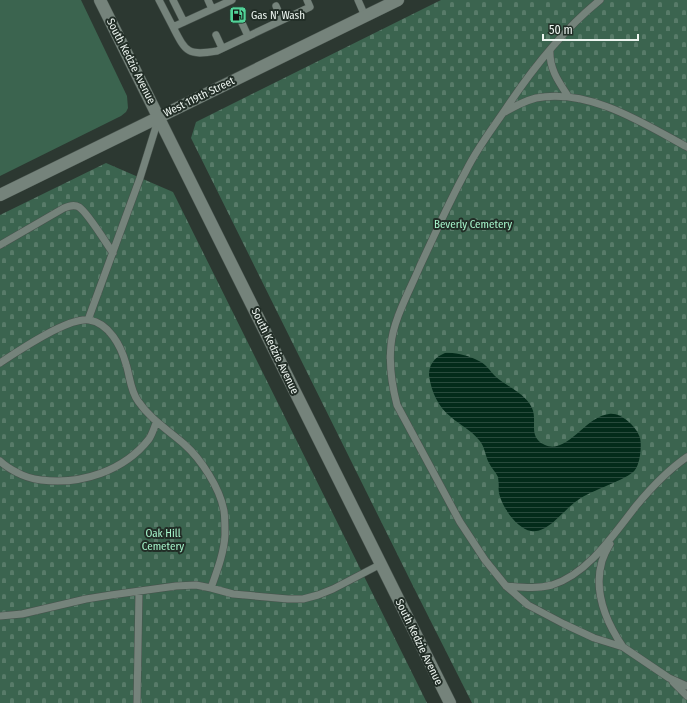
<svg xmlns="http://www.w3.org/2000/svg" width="687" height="703" viewBox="0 0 687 703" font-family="'Fira Sans Condensed',sans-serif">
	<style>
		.green { fill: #3b644f }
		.cemetery { fill: url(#cemetery-stones) }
		.water { fill: url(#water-rules) }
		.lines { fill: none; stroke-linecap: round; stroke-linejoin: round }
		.lane-casing { stroke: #48534d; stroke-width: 8 }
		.secondary-casing { stroke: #48534d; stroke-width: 13 }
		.lane { stroke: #75837b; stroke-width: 7 }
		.secondary { stroke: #75837b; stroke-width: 12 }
		.labels { text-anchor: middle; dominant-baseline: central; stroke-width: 4; stroke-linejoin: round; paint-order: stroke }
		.poi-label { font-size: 11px; fill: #eef6f1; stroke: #222e27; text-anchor: start }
		.street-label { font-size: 11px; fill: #eef6f1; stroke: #222e27 }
		.park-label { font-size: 11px; fill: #a6f5cb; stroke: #222e27 }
	</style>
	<defs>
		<pattern id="cemetery-stones" width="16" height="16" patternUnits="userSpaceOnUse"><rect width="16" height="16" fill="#3b644f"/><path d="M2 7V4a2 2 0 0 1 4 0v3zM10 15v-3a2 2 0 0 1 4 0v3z" fill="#587b69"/></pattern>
		<pattern id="water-rules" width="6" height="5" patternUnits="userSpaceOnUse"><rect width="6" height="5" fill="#032b1a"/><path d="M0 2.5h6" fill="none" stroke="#284a3c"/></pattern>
	</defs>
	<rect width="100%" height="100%" fill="#2c3831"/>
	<path class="green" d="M0 0H81L127 96 128 108 126 112 121 116 0 176Z"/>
	<path class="cemetery" d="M441 0H687V703H472L414 588 191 138 196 122Z
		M106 163 173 192 427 703H0V215Z"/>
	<path class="water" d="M445 353C456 352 469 356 479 361 486 364 490 371 495 376 507 387 525 393 532 408 538 421 527 437 545 445 567 455 586 416 609 414 621 412 637 427 640 438 642 446 640 464 635 470 627 480 591 490 578 500 564 509 548 534 531 531 516 528 502 507 499 493 498 488 499 482 498 477 496 472 491 468 489 463 485 456 485 446 479 440 471 430 460 425 451 417 438 407 431 391 429 375 429 364 435 357 445 353Z"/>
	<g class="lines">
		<defs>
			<path id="lane" d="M159 0 173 27 232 0
				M173 0 184 22
				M208 0 212 9
				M358 0 365 16
				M600 0C563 30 533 68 507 107 493 128 477 148 466 171 449 202 435 234 420 266 410 290 393 320 391 345 389 365 392 386 397 405L460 522 485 560 506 586 528 605 564 624 594 638 623 647 669 678 687 686
				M276 6 282 20
				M242 23 248 36
				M173 27C186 52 187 56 217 51L310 7 307 0
				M216 35 222 48
				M550 50C549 68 558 81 568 96
				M505 112C515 106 525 101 536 98 589 88 643 123 687 147
				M0 245 64 208C69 206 74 204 79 207 88 213 106 243 113 253
				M88 320 140 178 159 117
				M0 363C18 351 68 317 89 320 109 323 121 346 126 364 130 376 130 390 138 401 150 419 168 430 184 444 201 459 220 488 224 511 225 518 225 528 225 535 224 553 217 571 211 588
				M0 461C5 466 12 470 18 473 25 477 34 479 41 480 81 485 124 471 149 439 152 435 154 428 156 423
				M610 544C607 549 604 555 602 561 593 592 606 622 623 647
				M506 586C521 587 537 589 552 585 588 574 614 534 636 506 651 488 668 470 687 457
				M0 616 22 614 86 599 111 595 176 586 196 585 211 588 233 594 288 599H303L318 595 333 589 381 564
				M673 682 687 696
				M137 703 139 592"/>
			<path id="secondary" d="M100 0 450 703
				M0 195 398 0"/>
		</defs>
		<use href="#lane" class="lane-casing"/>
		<use href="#secondary" class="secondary-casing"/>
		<use href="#lane" class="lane"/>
		<use href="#secondary" class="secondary"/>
	</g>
	<defs>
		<symbol id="fuel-square" viewBox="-11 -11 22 22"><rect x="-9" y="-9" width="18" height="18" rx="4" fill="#51d398" stroke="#222e27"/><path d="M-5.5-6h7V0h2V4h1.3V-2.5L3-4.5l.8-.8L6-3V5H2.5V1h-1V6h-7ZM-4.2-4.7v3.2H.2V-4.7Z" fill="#111"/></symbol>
	</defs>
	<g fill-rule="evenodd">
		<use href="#fuel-square" x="228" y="5" width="20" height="20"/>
	</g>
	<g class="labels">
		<g class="poi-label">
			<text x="251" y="15">Gas N' Wash</text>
		</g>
		<g class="street-label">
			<text transform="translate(131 61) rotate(63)">South Kedzie Avenue</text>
			<text transform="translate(199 97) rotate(-26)">West 119th Street</text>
			<text transform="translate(275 351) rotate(64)">South Kedzie Avenue</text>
			<text transform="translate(419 642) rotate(64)">South Kedzie Avenue</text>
		</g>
		<g class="park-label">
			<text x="473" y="224">Beverly Cemetery</text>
			<text x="163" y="533">Oak Hill<tspan x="163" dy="13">Cemetery</tspan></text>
		</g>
	</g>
	<path d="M543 34v6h95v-6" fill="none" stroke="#eef6f1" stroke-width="2"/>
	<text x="549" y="34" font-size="12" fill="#eef6f1" stroke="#222e27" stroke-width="3" paint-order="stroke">50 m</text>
</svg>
